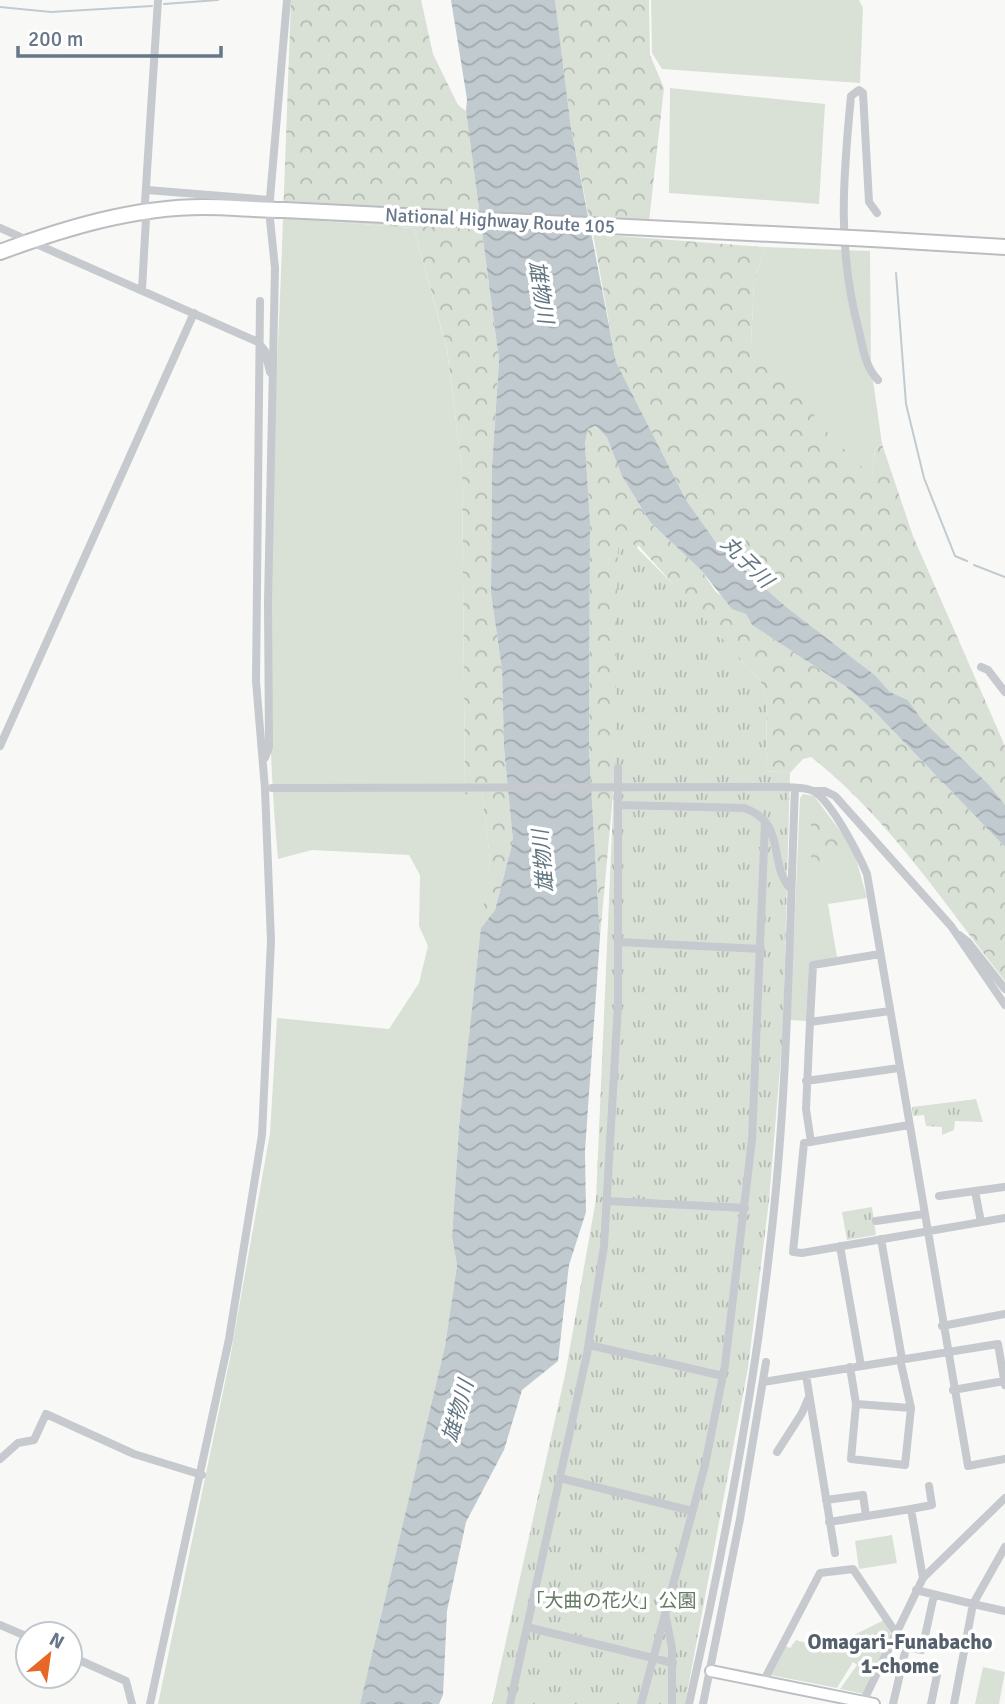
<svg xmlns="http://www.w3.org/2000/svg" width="1005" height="1704" viewBox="0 0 1005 1704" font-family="Signika,'Noto Sans JP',sans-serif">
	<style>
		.green { fill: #d9e1d7 }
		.forest { fill: url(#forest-crowns) }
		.park { fill: url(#park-tufts) }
		.water { fill: url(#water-waves) }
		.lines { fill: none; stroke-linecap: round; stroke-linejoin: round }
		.stream { stroke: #c1cacf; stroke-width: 2 }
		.secondary-casing { stroke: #bbbfc4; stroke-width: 14 }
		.highway-casing { stroke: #bbbdc1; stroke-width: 18 }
		.street { stroke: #c6c9cd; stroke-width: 8 }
		.secondary { stroke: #fff; stroke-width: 10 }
		.highway { stroke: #fff; stroke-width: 14 }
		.highway-bridge-casing { stroke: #bbbdc1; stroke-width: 18; stroke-linecap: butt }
		.street-bridge { stroke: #c6c9cd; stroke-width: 8 }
		.highway-bridge { stroke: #fff; stroke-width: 14 }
		.labels { text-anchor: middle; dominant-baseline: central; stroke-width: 7; stroke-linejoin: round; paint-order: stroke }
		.street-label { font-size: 19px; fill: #677688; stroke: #fff }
		.park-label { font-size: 19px; fill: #647a62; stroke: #fff }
		.water-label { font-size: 21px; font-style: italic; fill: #637783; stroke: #fff }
		.neighbourhood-label { font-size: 21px; font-weight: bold; fill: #55606c; stroke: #fff }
	</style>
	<defs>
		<pattern id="forest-crowns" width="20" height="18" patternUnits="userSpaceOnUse" patternTransform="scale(1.75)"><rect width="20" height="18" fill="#d9e1d7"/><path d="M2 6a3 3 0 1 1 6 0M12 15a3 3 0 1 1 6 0" fill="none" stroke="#b4bbb4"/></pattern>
		<pattern id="park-tufts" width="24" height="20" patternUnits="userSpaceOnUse" patternTransform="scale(1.75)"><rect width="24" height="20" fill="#d9e1d7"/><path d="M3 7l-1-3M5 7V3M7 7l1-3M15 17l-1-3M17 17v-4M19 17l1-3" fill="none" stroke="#b4bbb4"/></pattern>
		<pattern id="water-waves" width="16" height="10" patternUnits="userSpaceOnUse" patternTransform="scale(1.75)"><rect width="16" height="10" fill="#c1cacf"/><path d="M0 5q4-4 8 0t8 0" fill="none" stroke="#a1a9ae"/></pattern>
	</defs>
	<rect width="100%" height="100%" fill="#f8f9f6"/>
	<path class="green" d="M651 0H859L863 8 860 83 662 69 652 53Z
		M670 88 825 104 819 204 669 193Z
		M283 218 414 228 447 350 462 469 465 793H482L490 859 459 1126 452 1237 457 1265 445 1346 360 1704H158L230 1358 270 1133 277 1018 389 1029 419 983 428 946 419 926 420 875 409 855 312 850 278 859C258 647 276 431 283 218Z
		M765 247 870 251 871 366 882 444 875 450 872 478 828 433 751 345 754 282Z
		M803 794 814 796 853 848 867 898 828 904 837 957 810 962 807 1021 790 1020 800 798Z
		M892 1535 897 1563 859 1569 855 1541Z
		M884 1620 892 1636 864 1694 840 1689 857 1665 853 1662 837 1688 770 1675 785 1646 790 1648 796 1640 840 1653 856 1634Z
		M983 1667 1005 1672 999 1704H975Z"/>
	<path class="forest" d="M291 0H421L433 54 458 105 466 111 499 360 492 467 491 593 502 670 504 748 513 841 495 910 481 928 490 859 482 794H465L462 469 447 349 414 228 283 218Z
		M555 0H649L650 55 664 88 649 221 589 218 571 128Z
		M593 234 765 247 754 282 751 345 781 371 828 433 872 477 875 450 882 444 913 536 1005 746V805L923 721 908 700 890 692 876 676 785 606 720 548 686 500 616 362Z
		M594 426 608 437 622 476 650 522 701 570 716 592 746 614 752 625 845 686 874 711 1005 847V981C945 905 888 817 811 757L803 759 790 773 767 771 766 693 760 681 638 545 617 676 614 784 600 937 589 750 590 521 585 443 588 429Z
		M811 808H817L845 847 823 867 815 864 811 859Z"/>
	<path class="park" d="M631 542 682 593 760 681 766 693 767 771 790 773 783 1032 769 1201 748 1368 685 1704H492L566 1370 596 1199 614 784 618 547Z
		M976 1099 983 1122 955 1121 954 1130 942 1135V1127L926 1126 924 1115 913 1116 912 1107Z
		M872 1207 876 1235 847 1240 842 1212Z"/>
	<path class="water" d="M451 0H555L571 128 616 362 686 500 720 548 785 606 876 676 890 692 908 700 923 721 988 784 1005 805V847L874 711 845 686 752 625 746 614 732 609 701 570 650 522 622 476 607 437 595 426 588 429 585 443 590 521 589 750 600 937 585 1151 586 1212 569 1265 558 1361 522 1390 504 1450 466 1522 447 1611 443 1695 439 1704H360L445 1346 457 1265 452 1237 459 1126 481 928 495 910 513 841 504 748 502 670 491 593 492 467 499 360 466 111 467 99Z"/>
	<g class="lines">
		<path class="stream" d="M164 4 218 0
			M0 7 51 12 152 6
			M896 273 906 404 924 478 955 556 967 561
			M974 565 1005 577"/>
		<defs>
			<path id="secondary" d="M711 1671 874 1704"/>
			<path id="highway" d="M872 239 1005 247
				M0 252C65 228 134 207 204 207 230 207 257 210 284 210"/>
		</defs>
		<use href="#secondary" class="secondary-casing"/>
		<use href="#highway" class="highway-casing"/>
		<path class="street" d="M147 190 270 200
			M145 202 158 0
			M877 213 869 202 863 93 859 90 851 96C843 178 837 250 859 331 863 349 865 366 878 380
			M0 228 258 342 265 351 270 372
			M142 290 146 218
			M981 667 988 670 1005 692
			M0 746 194 313
			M265 758 269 747 268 602 275 268 269 210 287 0
			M785 787C794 788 805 787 813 791 831 800 859 855 867 874L968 1466 1005 1459
			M814 791H825L835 796 951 926 1005 1005
			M618 805 744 808C788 823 767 864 791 889
			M959 935 968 942 1005 989
			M618 942 761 949
			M810 1022 813 965 880 954
			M806 1081 899 1068
			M909 1125 804 1143 793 1252 802 1253 1005 1218
			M811 1142 806 1109 810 1022 890 1011
			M975 1191 981 1222
			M939 1196 1004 1187
			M607 1201 745 1208
			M876 1221 924 1214
			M881 1239 902 1359
			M840 1246 861 1366
			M942 1326 1005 1314
			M589 1345 723 1376
			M850 1367 856 1404 851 1459 905 1465 911 1408 900 1359
			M806 1375 835 1553
			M763 1382 998 1344 1005 1385
			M953 1390 1004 1381
			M856 1404 911 1408
			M777 1452 802 1413 808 1399
			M0 1459 18 1443 34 1440 46 1414 134 1454 202 1475
			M560 1478 692 1511
			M826 1500 863 1495 866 1516
			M911 1509 932 1505 929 1486
			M829 1522 911 1509 923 1578
			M1005 1547 973 1604 1005 1611
			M916 1590 973 1604 954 1704
			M665 1613 672 1648V1704
			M0 1625 28 1637
			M527 1627 673 1663
			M891 1644 922 1650 934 1595
			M70 1656 126 1681 132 1704
			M763 1682 820 1573 853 1569 896 1633
			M150 1704 229 1339 262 1135 271 941 265 789 256 681 260 301
			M510 1704 587 1354 604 1246 618 1005V768
			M641 1704 705 1465 725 1365 752 1140 765 823
			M689 1704C723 1553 753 1400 770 1246 788 1094 789 941 795 788
			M703 1704 740 1519 766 1362
			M862 1704 923 1578 1005 1498
			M893 1704 906 1648
			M931 1704 937 1675"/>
		<use href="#secondary" class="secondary"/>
		<use href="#highway" class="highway"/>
		<defs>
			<path id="highway-bridge" d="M284 210 872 239"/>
		</defs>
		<use href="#highway-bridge" class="highway-bridge-casing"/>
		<path class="street-bridge" d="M272 788 785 787"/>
		<use href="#highway-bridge" class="highway-bridge"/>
	</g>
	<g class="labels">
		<g class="street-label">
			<text transform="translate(500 221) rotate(3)">National Highway Route 105</text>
		</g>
		<g class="park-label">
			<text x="611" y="1601">「大曲の花火」公園</text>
		</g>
		<g class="water-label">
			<text transform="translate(541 292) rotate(81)">雄物川</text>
			<text transform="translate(747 562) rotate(45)">丸子川</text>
			<text transform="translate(543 861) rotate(-95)">雄物川</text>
			<text transform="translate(458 1411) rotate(-74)">雄物川</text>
		</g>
		<g class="neighbourhood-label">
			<text x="900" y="1642">Omagari-Funabacho<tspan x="900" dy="24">1-chome</tspan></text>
		</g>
	</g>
	<g transform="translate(49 1655) rotate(29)"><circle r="33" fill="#ffffff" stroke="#c2c8cf" stroke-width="2"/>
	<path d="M0-5L12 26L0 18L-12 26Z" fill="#e76727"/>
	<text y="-10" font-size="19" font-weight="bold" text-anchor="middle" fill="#677688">N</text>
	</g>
	<path d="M18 46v10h203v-10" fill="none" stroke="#677688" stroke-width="3.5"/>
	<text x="28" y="46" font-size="21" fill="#677688" stroke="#ffffff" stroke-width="5" paint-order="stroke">200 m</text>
</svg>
